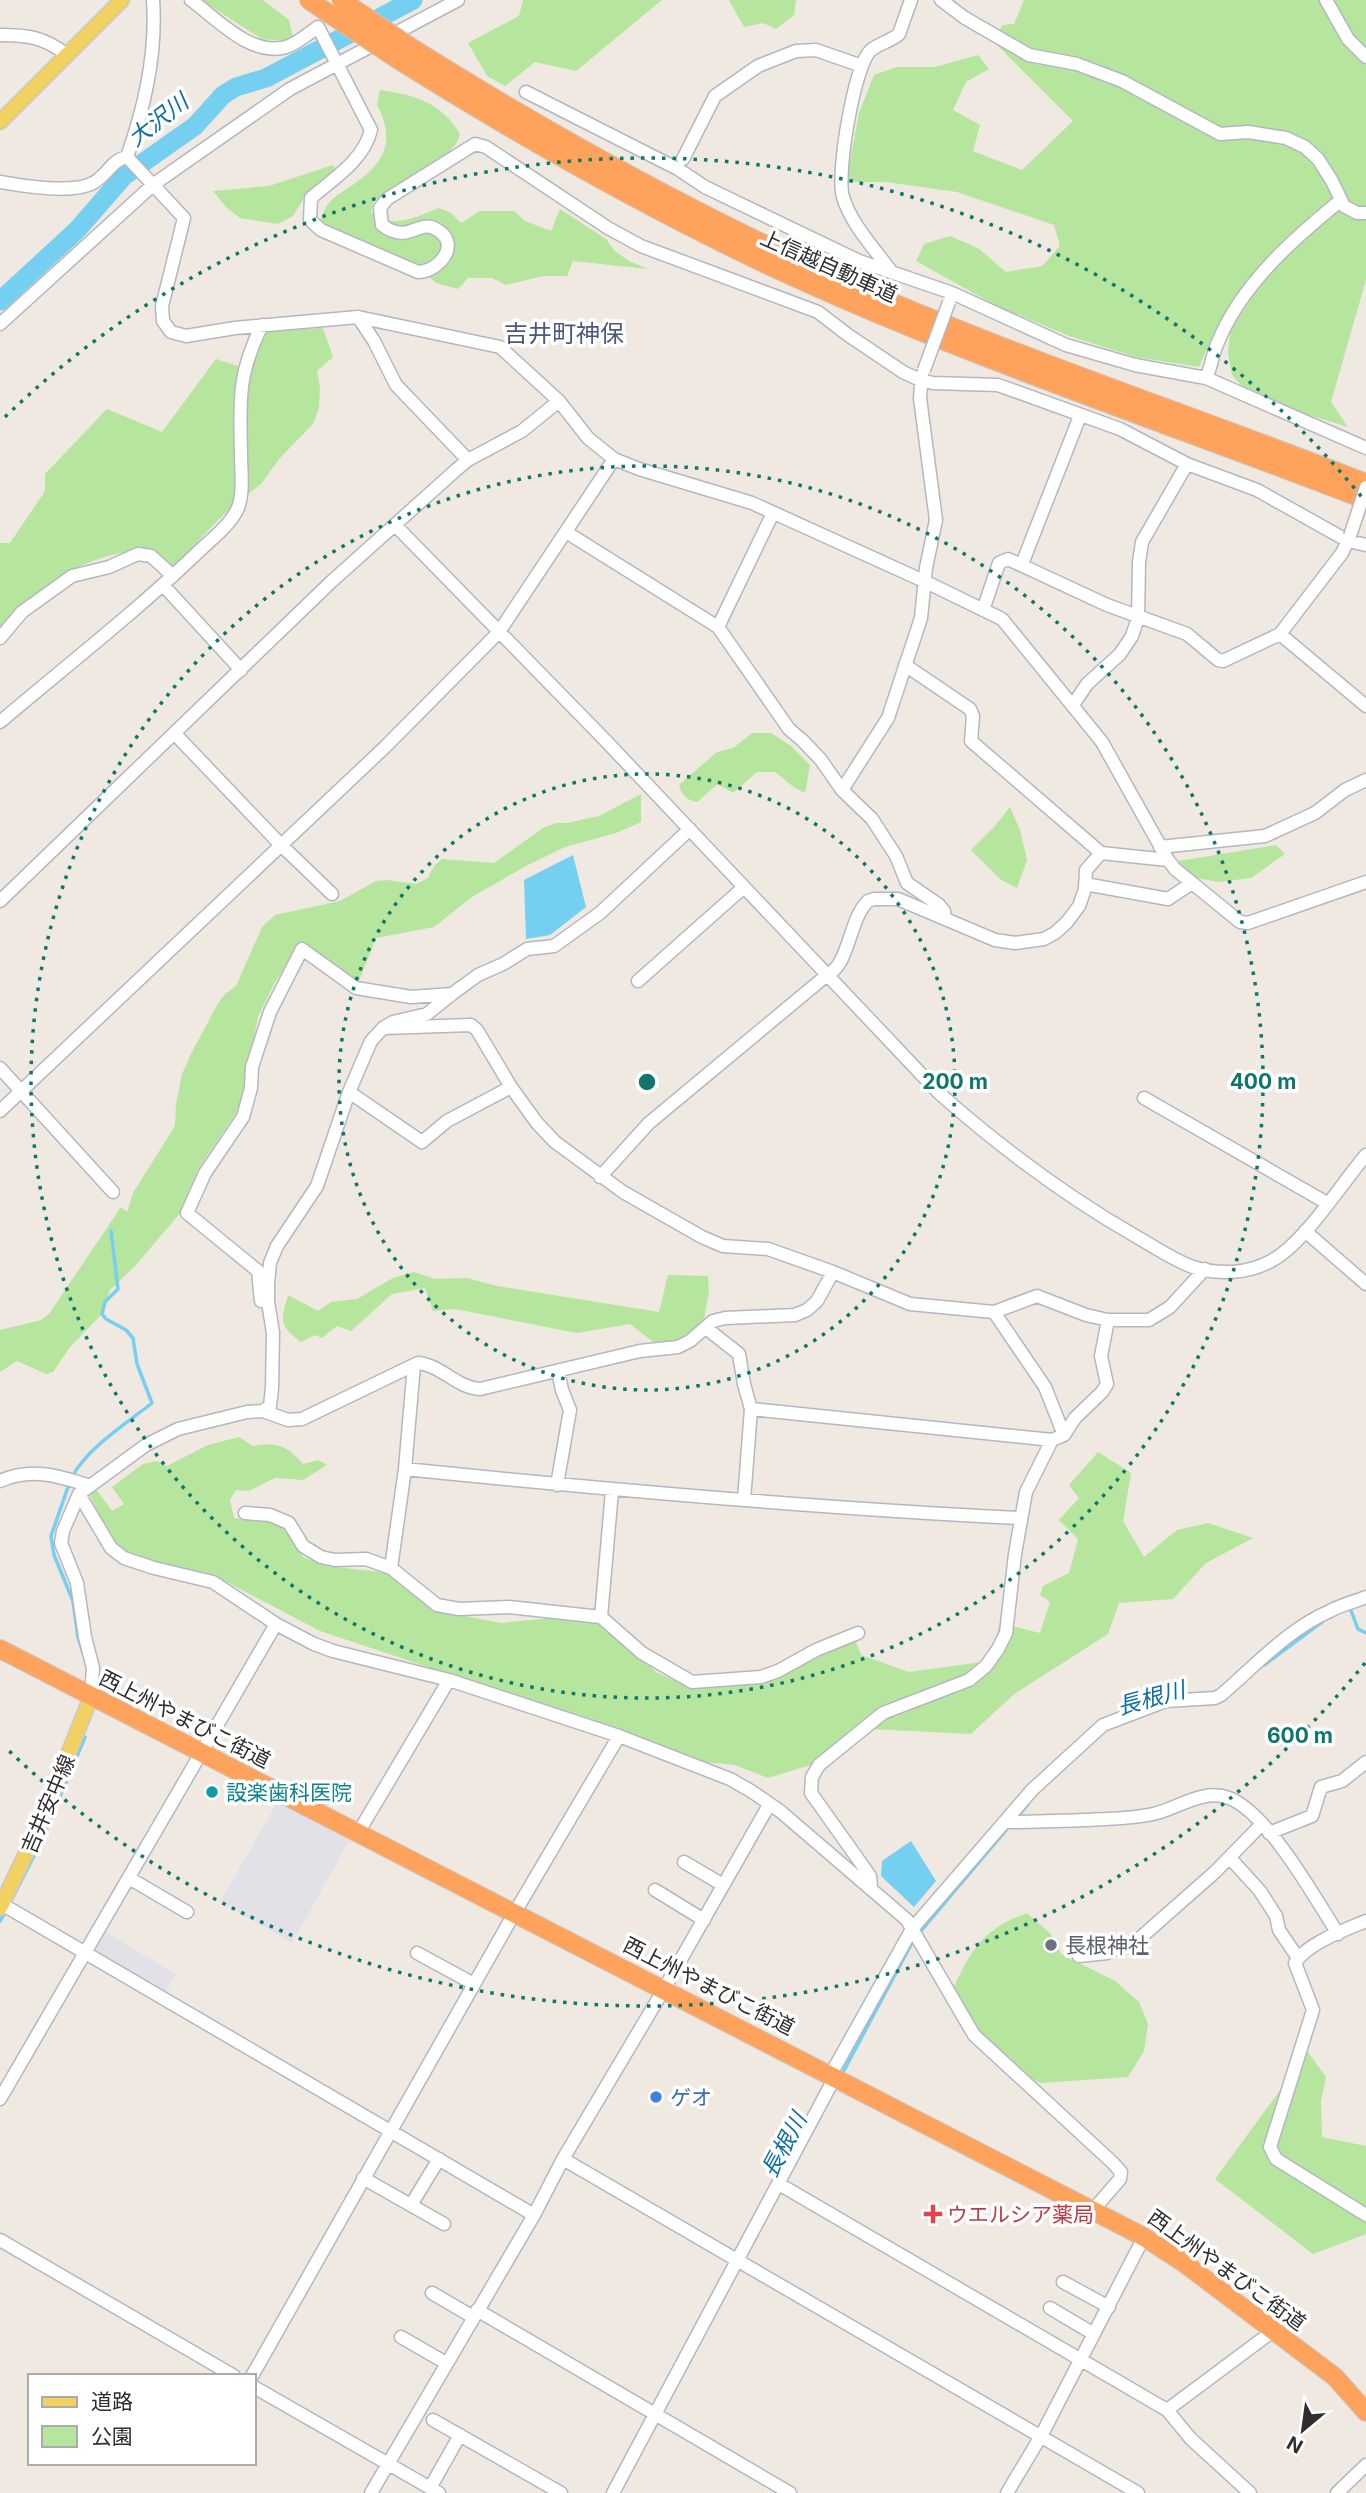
<svg xmlns="http://www.w3.org/2000/svg" width="1366" height="2493" viewBox="0 0 1366 2493" font-family="Inter,'Noto Sans JP',sans-serif">
	<style>
		.industrial { fill: #e3e1e8 }
		.green { fill: #b6e59e }
		.water { fill: #75cff0 }
		.lines { fill: none; stroke-linecap: round; stroke-linejoin: round }
		.stream { stroke: #75cff0; stroke-width: 3.5 }
		.river { stroke: #75cff0; stroke-width: 19 }
		.minor-casing { stroke: #b4b7c1; stroke-width: 15 }
		.major-casing { stroke: #c9c9c9; stroke-width: 17 }
		.highway-casing { stroke: #c9c9c9; stroke-width: 20 }
		.minor { stroke: #fff; stroke-width: 12 }
		.major { stroke: #f2d163; stroke-width: 14 }
		.highway { stroke: #ffa35c; stroke-width: 18 }
		.minor-bridge-casing { stroke: #b4b7c1; stroke-width: 15; stroke-linecap: butt }
		.highway-bridge-casing { stroke: #c9c9c9; stroke-width: 20; stroke-linecap: butt }
		.minor-bridge { stroke: #fff; stroke-width: 12 }
		.highway-bridge { stroke: #ffa35c; stroke-width: 18 }
		.ring { fill: none; stroke: #0f766e; stroke-width: 3.5; stroke-dasharray: 3.5 7 }
		.culture-dot { fill: #0f9aa8; stroke: #fff; stroke-width: 2.5 }
		.worship-dot { fill: #6b7280; stroke: #fff; stroke-width: 2.5 }
		.shop-dot { fill: #3f7fe0; stroke: #fff; stroke-width: 2.5 }
		.health-dot { fill: #e0444e; stroke: #fff; stroke-width: 2.5 }
		.labels { text-anchor: middle; dominant-baseline: central; stroke-width: 7; stroke-linejoin: round; paint-order: stroke }
		.street-label { font-size: 21px; fill: #2e2e2e; stroke: #fff }
		.culture-label { font-size: 21px; fill: #0d838f; stroke: #fff; text-anchor: start }
		.worship-label { font-size: 21px; fill: #5b616d; stroke: #fff; text-anchor: start }
		.shop-label { font-size: 21px; fill: #366cbe; stroke: #fff; text-anchor: start }
		.health-label { font-size: 21px; fill: #be3a42; stroke: #fff; text-anchor: start }
		.water-label { font-size: 23px; font-style: italic; fill: #0d6fa3; stroke: #fff }
		.quarter-label { font-size: 24px; fill: #4d5680; stroke: #fff }
		.centre { fill: #0f766e; stroke: #fff; stroke-width: 3.5 }
		.ring-label { font-size: 21px; text-anchor: middle; font-weight: bold; fill: #0f766e; stroke: #fff; stroke-width: 7; stroke-linejoin: round; paint-order: stroke }
	</style>
	<rect width="100%" height="100%" fill="#efe9e1"/>
	<path class="industrial" d="M279 1799 352 1836 292 1943 220 1902Z
		M102 1930 176 1974 164 1995 89 1952Z"/>
	<path class="green" d="M201 0H263L289 20 294 42 262 39Z
		M523 0H662L576 71 535 62 505 86 487 76 468 43 519 16Z
		M729 0H796L794 15 776 29 763 23 744 27Z
		M1024 0H1366V280L1331 402 1348 427 1290 409 1241 385 1232 375 1228 353 1230 331 1255 293 1288 254 1249 288 1218 324 1199 367 1136 357 1069 336 995 305 916 261 924 244 950 236 978 248 1006 272 1042 266 1060 246 1054 225 957 192 886 182H846L859 113 874 75 897 67H935L978 55 989 69 966 82 953 110 980 125 973 151 1022 170 1073 121 992 40 1003 25 1014 24Z
		M380 90C415 95 441 102 460 134L456 144 450 151 427 169 374 201 371 212C393 230 415 217 439 208L451 213 461 223 480 211H514L525 221 551 231 560 209 606 239 615 251 629 261 648 269 573 261 567 276H543L506 285 492 278H468L458 289 436 283 418 267 325 228 321 219C328 197 338 196 354 184 385 163 396 140 377 105Z
		M333 165 337 171 304 198 293 216 278 224 240 218 227 208 213 191 269 186Z
		M323 328 333 357 317 371 320 387 319 408 313 424 279 459 261 484 230 508 173 567 149 548C134 551 119 553 105 557 68 567 25 599 0 628V543H10L45 491V474L107 409 162 432 216 359 247 369 265 331Z
		M752 733H771L791 746 810 765 805 793 795 788 775 772H757L733 793 718 784 697 802C687 800 682 796 679 785L717 752 733 748Z
		M641 794V822L616 833 565 847 526 866 472 897 434 927 376 938 358 983 299 944 274 984 258 1017 241 1101 236 1113 198 1169 180 1213 137 1264 110 1290 102 1314 70 1347 53 1372 46 1374 17 1361 0 1372V1330L41 1320 49 1314 121 1207 127 1212 133 1193 175 1126 176 1104 182 1074 192 1052 217 1005 225 994 236 986 262 927 275 915 340 901 376 881 387 880 416 884 428 878 434 866 442 859 494 863 543 828 556 823H567L599 816Z
		M1010 807 1020 830 1027 860 1017 888 1001 880 971 850 995 826Z
		M1276 845 1285 854 1251 878 1218 882 1197 878 1178 866 1179 861Z
		M414 1272 435 1279 467 1278 497 1286 659 1312 668 1275 708 1276 709 1291 704 1320 679 1341 658 1346 630 1324 577 1333 455 1309 433 1311 425 1288 392 1294 351 1331 337 1326 322 1338 315 1335 301 1342C278 1325 281 1320 288 1295L318 1311 331 1302 357 1299 393 1278Z
		M239 1437 253 1446C277 1442 287 1445 303 1464L318 1460 327 1465 303 1480 275 1478 249 1491 236 1490 230 1500 234 1518 267 1521 286 1529 303 1557 326 1566 390 1573 408 1590 435 1610 501 1623 573 1616 595 1621 626 1641 656 1672 693 1689 759 1684 781 1676 815 1653 856 1642 861 1655 909 1672 982 1662 993 1649 1000 1623 1040 1633 1050 1602 1040 1595 1043 1586 1069 1573 1078 1539 1059 1520 1079 1498 1069 1485 1098 1452 1131 1473 1123 1521 1144 1557 1177 1530 1208 1523 1253 1538 1206 1563 1173 1599 1119 1603 1108 1634 1014 1694 971 1734 871 1729 824 1761 768 1778 735 1765 704 1762 605 1726 320 1631 212 1574 154 1563 126 1554 111 1541 88 1491 96 1489 112 1511 124 1504 112 1487 143 1464 157 1461 167 1466 208 1445Z
		M1027 1913 1051 1934 1061 1954 1115 1981 1139 2002 1148 2024 1144 2051 1128 2077 1041 2083 1014 2071 980 2040 954 1986C974 1946 984 1929 1027 1913Z
		M1308 2052 1326 2077 1321 2101 1322 2137 1366 2146V2234L1313 2254 1215 2179Z"/>
	<path class="water" d="M573 855 586 907 550 935 526 939 524 880Z
		M911 1841 936 1881 914 1907 881 1876 882 1861Z"/>
	<g class="lines">
		<path class="stream" d="M72 1477C87 1448 127 1423 152 1403L137 1364 133 1338 126 1330 106 1319 102 1314 105 1302 118 1289 111 1231
			M69 1484 51 1536 54 1555 73 1601 78 1637 83 1653
			M1348 1609 1350 1608 1358 1629 1366 1633
			M1264 1665 1322 1622
			M1020 1814 1028 1804
			M11 1901 41 1842 85 1737
			M0 1921 6 1911
			M919 1933 1006 1830
			M842 2074 914 1939"/>
		<path class="river" d="M0 301 77 230 124 176 195 126 223 95 236 87 266 78 413 0"/>
		<defs>
			<path id="minor" d="M153 0C157 54 145 106 127 157L184 218 162 306 163 321 171 332 186 336 235 328 358 317 500 347 559 401 588 438 614 459 639 469 752 503 926 582 1002 619 1102 742 1168 860 1175 869 1240 922 1248 923 1366 882
				M191 0C217 19 251 57 286 47 297 44 309 33 318 27L371 130C363 161 334 178 311 198L310 220 321 230 418 272C437 272 461 246 439 231 418 216 410 246 382 225L380 208 387 199 475 144 486 147 608 228 641 246 818 312 848 335 903 372 920 380 933 383 998 385 1120 429 1187 464 1257 490 1348 541 1366 545
				M941 0 965 18 1029 55 1077 64 1122 81 1220 134 1248 132 1286 138 1305 147 1318 159 1332 181 1344 206 1357 213H1366
				M1326 0 1348 39 1366 57
				M0 35C28 35 44 37 67 55
				M526 92 678 169 705 187 859 261 952 293 1066 345 1135 365 1206 378 1366 448
				M683 159 715 96 758 66 796 51 816 50 862 66
				M0 182C22 186 73 194 93 183 107 176 111 160 127 157
				M890 270C874 248 851 224 843 197 836 175 854 65 871 50 880 43 891 41 899 34L911 0
				M358 317 374 341 396 385 468 460
				M0 324 154 184 290 89 458 0
				M1206 378C1212 366 1212 354 1218 342 1242 284 1293 239 1341 200
				M395 525 605 740 939 1093C1000 1147 1067 1197 1137 1237 1155 1247 1173 1260 1193 1267 1219 1275 1247 1274 1271 1261 1303 1245 1341 1184 1366 1155
				M566 532 718 627 789 729 803 741 821 760 842 790 872 819 896 856 907 883 939 905 944 911 945 919
				M1022 564 1080 416
				M163 585 241 670
				M983 610 999 563 1008 559 1107 605 1187 634 1218 660 1223 661 1280 634 1342 553 1350 536
				M718 627 773 513
				M1280 634 1366 706
				M0 638 22 612 72 576 109 567 138 554 151 556 173 576
				M905 665 970 709 973 716 971 741 1101 853
				M1073 705 1087 684 1120 654 1132 636 1138 618 1139 562 1142 542 1187 464
				M0 722C65 667 133 614 195 555 209 541 230 526 238 508 244 492 241 471 241 455 240 400 237 376 262 325
				M175 734 280 844 332 894
				M842 790 888 718 921 618 926 568 936 520 920 398 922 375
				M1160 847 1265 836 1315 813 1345 790 1366 780
				M1085 884 1168 899 1192 883
				M0 901 331 582 456 470 468 460 522 431 559 401
				M638 981 744 887
				M383 1028 471 1025 477 1030 511 1087 537 1123 555 1142 623 1192 702 1237 723 1246 768 1249 833 1272 910 1304 994 1312 1037 1296 1086 1315 1108 1320H1149L1170 1307 1205 1269
				M0 1068 113 1192
				M349 1092 422 1142 447 1121 511 1087
				M1144 1098 1327 1203
				M0 1111 385 747 499 632 614 459
				M600 1177 649 1123 827 975C850 964 848 921 868 901L874 899H898L995 940 1015 943 1044 939 1055 933 1067 922 1079 906 1085 889 1086 870 1101 853 1168 860
				M1305 1231 1366 1284
				M261 1301 258 1271 187 1213 205 1173 243 1117 251 1088 252 1067 270 1012 302 949 356 988 411 997 452 994 478 975 503 964 527 949 554 946 600 913 690 829
				M994 1312 1045 1387 1064 1435
				M706 1328 739 1354 744 1384 751 1409 744 1500
				M751 1409 1052 1440
				M263 1411 288 1420 302 1419 418 1363C441 1365 457 1388 480 1389L640 1351 678 1347 690 1341 713 1321 725 1318 795 1315 807 1310 817 1301 833 1272
				M405 1469C610 1490 815 1508 1020 1518
				M0 1481C31 1467 60 1476 90 1486
				M557 1485 570 1410 562 1390 558 1371
				M79 1494 111 1548 124 1558 154 1568 213 1582 276 1624 314 1644 333 1651 449 1680 619 1736 730 1779 751 1791 780 1811 907 1920 974 2035 1113 2163 1121 2172 1120 2179 1094 2209
				M245 1513 270 1515 289 1523 303 1546 321 1557 335 1560 366 1559 391 1568 437 1605 459 1609 509 1607 601 1617 642 1653 692 1682 761 1677 778 1671 816 1650 858 1633
				M391 1568 405 1469 414 1365
				M601 1617 612 1491
				M91 1697 93 1668 85 1637 77 1583 61 1543 63 1531 79 1494 146 1445 178 1429 247 1412 263 1411 270 1406 272 1388 273 1333 268 1302V1283L270 1263 277 1246 317 1186 349 1092 371 1041 383 1028 393 1022 427 1014 452 994
				M1004 1822C1030 1822 1057 1821 1084 1820 1107 1819 1130 1819 1153 1814 1177 1809 1203 1788 1229 1798 1268 1813 1315 1898 1338 1934
				M358 1833 449 1680
				M1269 1833 1312 1816 1321 1787 1342 1781 1366 1762
				M1230 1858 1260 1891 1276 1916 1279 1930 1298 1958
				M684 1862 723 1885
				M129 1878 187 1912
				M871 1888 870 1876 811 1793 812 1777 819 1765 883 1713 969 1680 986 1666 998 1649 1006 1633 1015 1554 1026 1492 1052 1440 1064 1435 1075 1418 1102 1392 1107 1384 1101 1356 1108 1320
				M655 1890 704 1920
				M0 1903 534 2215
				M1366 1921C1345 1930 1307 1943 1295 1963L1313 2010 1270 2147 1276 2159 1366 2215
				M417 1953 474 1984
				M1079 1956 1107 1953 1139 1939 1215 1872 1262 1824
				M831 2074 912 1929 1032 1790 1103 1725 1166 1701 1215 1698 1221 1695C1255 1666 1288 1629 1330 1611 1341 1605 1354 1602 1366 1597
				M0 2099 276 1624
				M563 2159 1138 2493
				M363 2178 444 2224
				M779 2184 1167 2410 1191 2439 1250 2493
				M411 2205 439 2159
				M0 2240 234 2376
				M1063 2282 1109 2307
				M432 2293 473 2317
				M1050 2308 1094 2334
				M477 2310 790 2493
				M401 2337 446 2363
				M252 2376 515 1912 619 1736
				M254 2387 439 2493
				M1167 2410 1273 2331
				M433 2420 561 2493
				M430 2488 460 2435
				M371 2493 534 2215 563 2159 664 1989 769 1805
				M613 2493 835 2077
				M1007 2493 1041 2436 1144 2237
				M1337 2493 1366 2465"/>
			<path id="major" d="M0 122 122 0
				M0 1908 41 1822 91 1697"/>
			<path id="highway" d="M309 0 325 11
				M409 46C565 144 726 232 896 304 1051 369 1210 422 1366 483
				M397 59C518 135 643 206 772 267 965 357 1168 423 1366 500
				M0 1649 1144 2237 1184 2263 1335 2377 1366 2412"/>
		</defs>
		<use href="#minor" class="minor-casing"/>
		<use href="#major" class="major-casing"/>
		<use href="#highway" class="highway-casing"/>
		<use href="#minor" class="minor"/>
		<use href="#major" class="major"/>
		<use href="#highway" class="highway"/>
		<defs>
			<path id="minor-bridge" d="M924 370 949 302
				M1350 536 1366 487"/>
			<path id="highway-bridge" d="M341 0 409 46
				M325 11 397 59"/>
		</defs>
		<use href="#minor-bridge" class="minor-bridge-casing"/>
		<use href="#highway-bridge" class="highway-bridge-casing"/>
		<use href="#minor-bridge" class="minor-bridge"/>
		<use href="#highway-bridge" class="highway-bridge"/>
	</g>
	<g class="ring">
		<circle cx="647" cy="1082" r="308"/>
		<circle cx="647" cy="1082" r="616"/>
		<path d="M1365 1663A924 924 0 0 1 5 1747M5 417A924 924 0 0 1 1365 501"/>
	</g>
	<circle class="culture-dot" cx="212" cy="1792" r="7"/>
	<circle class="worship-dot" cx="1051" cy="1945" r="7"/>
	<circle class="shop-dot" cx="656" cy="2097" r="7"/>
	<path class="health-dot" d="M929.5 2203.5h7v7h7v7h-7v7h-7v-7h-7v-7h7z"/>
	<g class="labels">
		<g class="street-label">
			<text transform="translate(829 266) rotate(24)">上信越自動車道</text>
			<text transform="translate(185 1719) rotate(27)">西上州やまびこ街道</text>
			<text transform="translate(48 1804) rotate(-67)">吉井安中線</text>
			<text transform="translate(709 1986) rotate(27)">西上州やまびこ街道</text>
			<text transform="translate(1227 2270) rotate(36)">西上州やまびこ街道</text>
		</g>
		<g class="culture-label">
			<text x="226" y="1792">設楽歯科医院</text>
		</g>
		<g class="worship-label">
			<text x="1065" y="1945">長根神社</text>
		</g>
		<g class="shop-label">
			<text x="670" y="2097">ゲオ</text>
		</g>
		<g class="health-label">
			<text x="947" y="2214">ウエルシア薬局</text>
		</g>
		<g class="water-label">
			<text transform="translate(158 120) rotate(-38)">大沢川</text>
			<text transform="translate(1151 1698) rotate(-15)">長根川</text>
			<text transform="translate(784 2145) rotate(-62)">長根川</text>
		</g>
		<g class="quarter-label">
			<text x="564" y="333">吉井町神保</text>
		</g>
	</g>
	<circle cx="647" cy="1082" r="10" class="centre"/>
	<g class="ring-label">
		<text x="955" y="1089">200 m</text>
		<text x="1263" y="1089">400 m</text>
		<text x="1300" y="1743">600 m</text>
	</g>
	<rect x="28" y="2374" width="228" height="91" fill="#ffffff" stroke="#ababab" stroke-width="2"/>
	<rect x="42" y="2397" width="35" height="10" fill="#f2d163" stroke="#ababab" stroke-width="2"/>
	<text x="91" y="2409" font-size="21" fill="#2e2e2e">道路</text>
	<rect x="42" y="2426" width="35" height="21" fill="#b6e59e" stroke="#ababab" stroke-width="2"/>
	<text x="91" y="2444" font-size="21" fill="#2e2e2e">公園</text>
	<g transform="translate(1303 2430) rotate(209)" stroke="#ffffff" stroke-width="5" paint-order="stroke">
	<path d="M0-5L12 26L0 18L-12 26Z" fill="#2e2e2e"/>
	<text y="-10" font-size="19" font-weight="bold" text-anchor="middle" fill="#2e2e2e">N</text>
	</g>
</svg>
